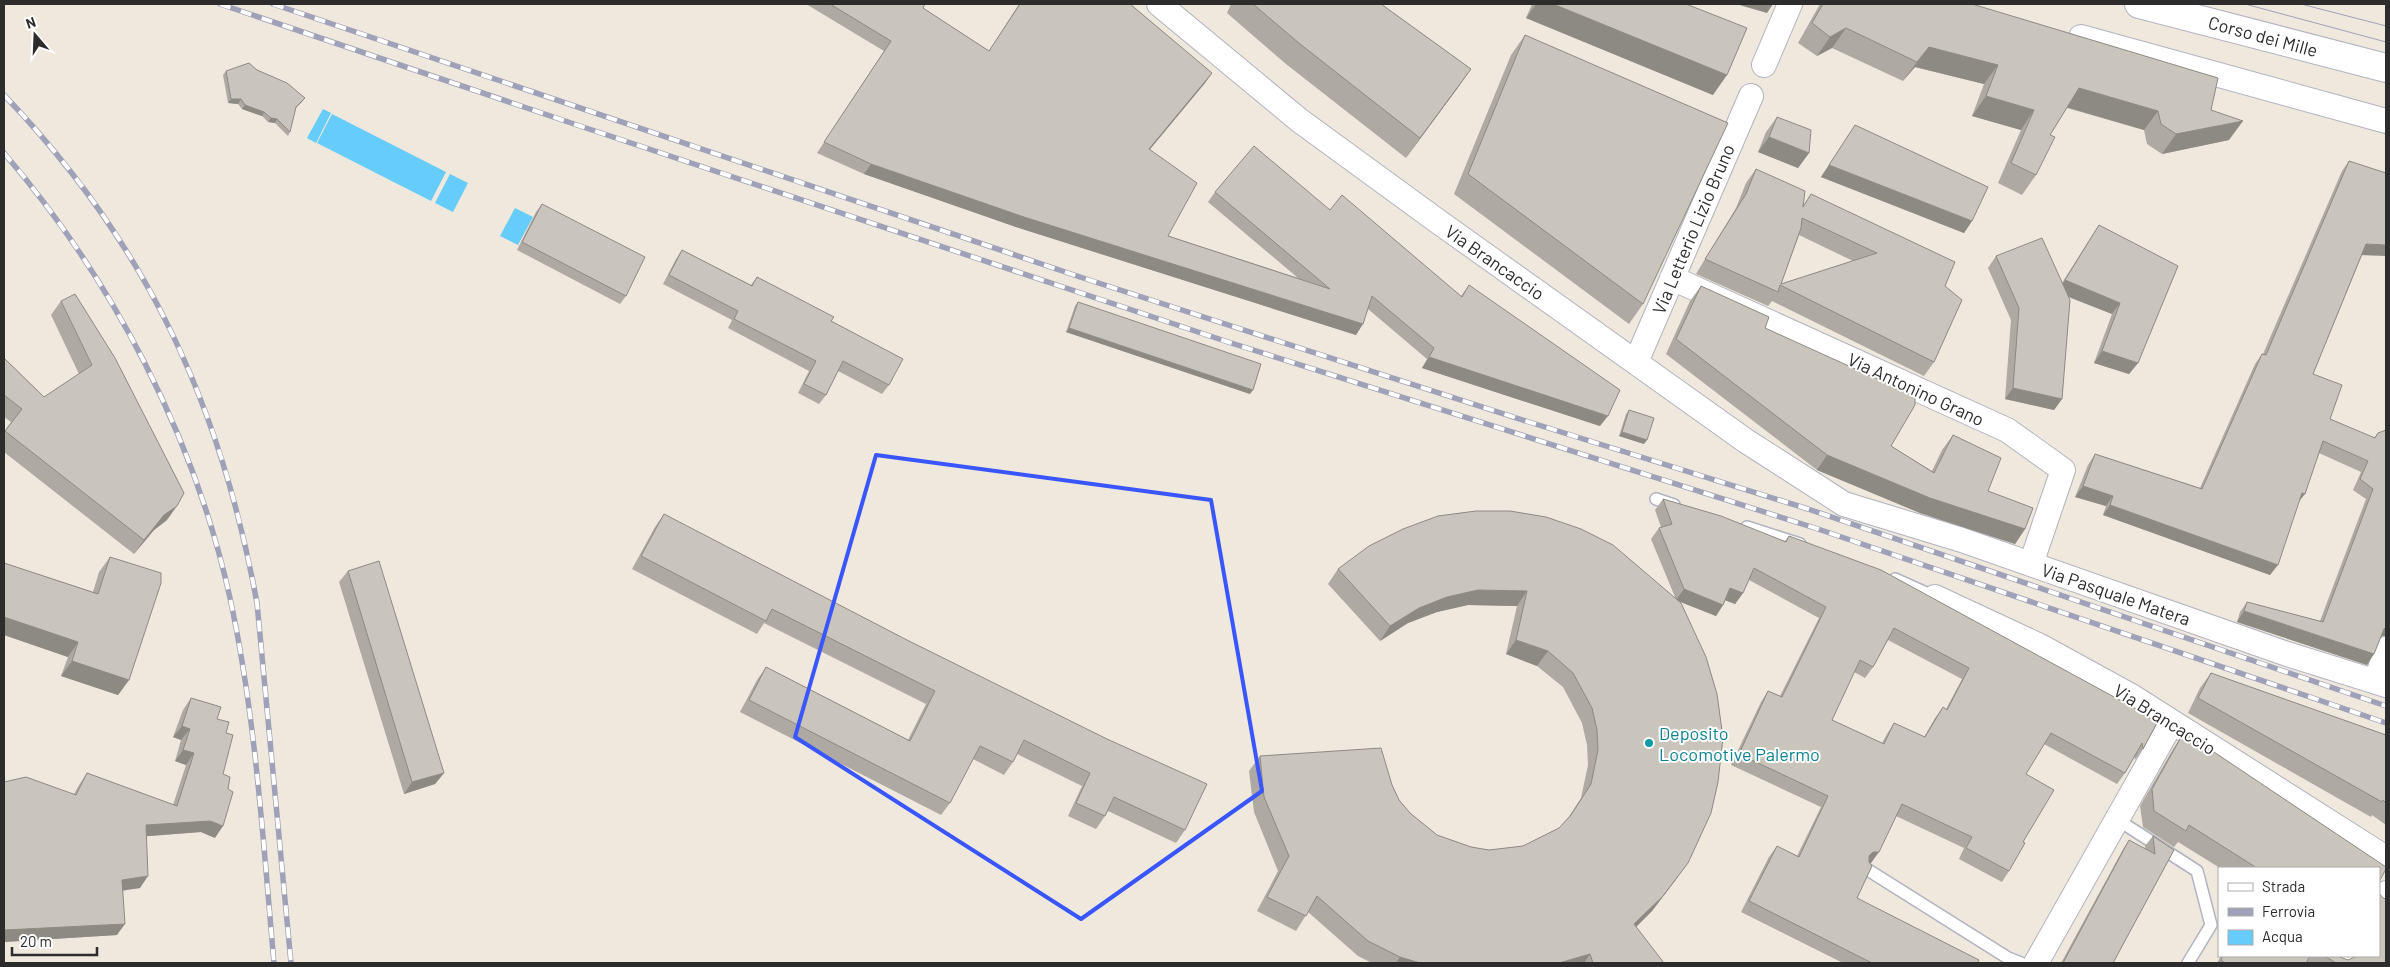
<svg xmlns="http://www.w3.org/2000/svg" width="2390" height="967" viewBox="0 0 2390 967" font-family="Barlow,sans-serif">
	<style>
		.water { fill: #66ccfa }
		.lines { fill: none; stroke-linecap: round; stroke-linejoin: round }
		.lane-casing { stroke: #b1b3c1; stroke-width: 14 }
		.street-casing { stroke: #b1b3c1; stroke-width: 26 }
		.secondary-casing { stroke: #b1b3c1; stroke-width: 30 }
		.lane { stroke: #fff; stroke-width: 11 }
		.street { stroke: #fff; stroke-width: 24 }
		.secondary { stroke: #fff; stroke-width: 28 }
		.tram { stroke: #9fa1b8; stroke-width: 1 }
		.rail-casing { stroke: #9fa1b8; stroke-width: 5.5 }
		.rail { stroke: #fff; stroke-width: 4; stroke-dasharray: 11; stroke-linecap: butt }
		.wall { fill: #aea9a2; fill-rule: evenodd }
		.shaded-wall { fill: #8d8a84 }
		.building { fill: #cac5bc; stroke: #8d8a84; fill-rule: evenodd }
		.marked { fill: none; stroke: #3955ff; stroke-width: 4; stroke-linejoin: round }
		.culture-dot { fill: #0f9aa8; stroke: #fff; stroke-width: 2 }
		.labels { text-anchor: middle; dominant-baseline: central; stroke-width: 4; stroke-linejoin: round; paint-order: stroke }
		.street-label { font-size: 18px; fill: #2c2c2c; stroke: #fff }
		.culture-label { font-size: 18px; fill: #0d838f; stroke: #fff; text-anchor: start }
	</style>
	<rect width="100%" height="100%" fill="#efe8dd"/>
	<path class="water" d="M323 109 331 113 316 143 307 138Z
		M332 114 446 172 431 201 317 143Z
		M450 174 468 183 453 212 435 203Z
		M515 208 533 217 518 245 500 236Z"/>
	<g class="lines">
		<defs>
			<path id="lane" d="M1656 499 1674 505
				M1747 527 1800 544
				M1895 579 1935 597
				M2118 820 2197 871 2211 925 2188 963
				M1868 870 2008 958 2021 963"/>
			<path id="street" d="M1159 4 1299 120 1436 220 1746 441 1844 504 1962 540 2287 654 2386 685
				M2081 37 2386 121
				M1764 65 1790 4
				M1672 278 2007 430 2063 470 2031 564
				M1636 362 1751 96
				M1935 597 2040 646 2133 697 2386 858
				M2376 682 2386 649
				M2379 903 2386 893
				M2036 963 2172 722
				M2337 963 2342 956"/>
			<path id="secondary" d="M2139 4 2386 68"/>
		</defs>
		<use href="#lane" class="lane-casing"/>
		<use href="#street" class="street-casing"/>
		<use href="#secondary" class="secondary-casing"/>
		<use href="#lane" class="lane"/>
		<use href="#street" class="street"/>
		<use href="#secondary" class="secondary"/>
		<path class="tram" d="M2245 4 2386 42
			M2301 4 2386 26"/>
		<defs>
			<path id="rail" d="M220 4 580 126 1228 342 1818 529 2386 723
				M273 4 1083 278 1529 422 1808 509 2386 706
				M4 95C146 243 220 402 257 603L291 963
				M4 153C112 279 194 435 230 598 256 718 263 841 274 963"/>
		</defs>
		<use href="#rail" class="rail-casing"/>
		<use href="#rail" class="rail"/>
	</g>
	<path class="wall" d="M806 4H925L923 8 989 51 1019 4H1130L1212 73 1205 83 1150 149 1168 236 1298 278 1208 202 1215 192 1330 210 1461 296 1469 285 1600 426 1422 368 1427 359 1368 309 1356 335 1016 227 864 174 817 153 884 51Z
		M1231 4H1381L1471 69 1406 158 1286 64 1227 13Z
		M1532 4H1686L1713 95 1526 18Z
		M1820 4H1972L2211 110 2229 140 2162 154 2147 144 2144 130 2067 108 2050 135 2036 175 2022 195 1998 183 2021 130 1972 116 1984 84 1915 67 1903 81 1832 48 1817 56 1798 43Z
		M1525 35 1643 304 1629 324 1454 194 1511 55Z
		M257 70 305 98 302 102 295 109 290 132 288 136 275 123 268 122 262 116 242 109 238 104 228 103 223 75 226 71Z
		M1777 117 1809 153 1798 168 1758 152 1766 132Z
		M1855 125 1972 221 1964 233 1821 177Z
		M2349 161 2362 255 2313 374 2330 419 2374 438 2378 433 2386 430V636H2383L2381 637 2367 665 2237 622 2240 612 2247 602 2320 621 2366 499 2353 490 2361 472 2319 453 2298 504 2270 575 2103 515 2106 506 2075 497 2088 465 2095 454 2200 488 2255 364 2262 354H2263L2342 171Z
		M1756 169 1803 206 1811 194 1945 286 1934 362 1924 376 1772 301 1768 306 1696 274 1736 208 1746 183ZM1799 235 1853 261 1781 284Z
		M542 204 626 296 620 304 517 250 536 212Z
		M2099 225 2138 363 2129 374 2094 363 2112 314 2068 297 2062 399 2054 410 2005 399 2011 320 1988 268 1996 256 2062 283 2091 237Z
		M682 250 751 285 757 277 831 321 889 385 882 394 838 371 826 395 819 404 798 393 809 371 728 328 732 320 663 284 676 259Z
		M1701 286 1765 328 1891 446 1932 471 1942 450 1953 435 1988 491 2025 529 2015 544 1920 513 1817 470 1666 354 1690 301Z
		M61 301 167 520 154 530 134 554 4 452V432L11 422 4 417V358L44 397 79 374 51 315Z
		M1078 302 1250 394 1066 332 1075 306Z
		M1629 410 1644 444 1619 436 1626 414Z
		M1663 499 1785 541 1789 536 2138 710 2143 749 2135 760 2134 756 2125 773 2117 784 2044 744 2026 774 2023 842 2009 871 2002 882 1959 859 1964 848 1896 816 1871 863H1870L1857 898 1977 963H1843L1741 912 1769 857 1777 846 1797 856 1821 807 1731 765 1761 702 1768 691 1780 696 1819 618 1749 580 1743 593 1735 604 1725 600 1723 605 1716 616 1680 602 1678 877 1652 911 1636 927 1664 963H1372L1358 956 1308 912 1296 931 1257 911 1278 871 1254 812 1249 771 1260 756 1392 785 1399 800 1410 813 1437 835 1471 847 1489 850 1523 846 1559 828 1568 818 1581 798 1588 765 1587 745 1582 723 1563 687 1537 666 1506 654 1517 606 1468 605 1437 612 1408 623 1380 641 1328 584 1338 569 1675 597 1651 539 1659 528 1661 527 1655 510ZM1888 640 1962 679 1946 709 1943 707 1935 718 1924 737 1894 723 1887 734 1882 743 1832 720 1854 672 1865 678 1873 667Z
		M664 514 1185 830 1176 843 1108 811 1105 816 1096 829 1068 816 1082 786 1017 754 1013 762 1004 775 973 759 950 803 941 815 740 712 757 680 766 667 908 740 926 704 764 623 757 634 632 569 655 527Z
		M110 557 129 680 118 695 61 676 68 657 4 635V563L93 592 99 572Z
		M348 571 444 773 435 784 404 794 339 582Z
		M2211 673 2386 735V825L2372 815 2371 817 2188 713 2200 688Z
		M191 698 217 719 226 733 223 774 215 838 201 832 146 836 140 888 123 890 117 935 4 942V782L74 794 79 785 87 773 173 805 186 765 175 761 181 740 173 737 183 710Z
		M2184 732 2379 868H2220L2178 842 2174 847 2143 827 2140 806 2173 749Z
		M2153 836 2174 850 2113 963H2061L2122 851 2129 840 2145 849V846Z
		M2221 956H2340V957L2348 960 2356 956H2355H2379L2386 963H2217Z"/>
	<path class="shaded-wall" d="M1536 4H1553L1727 75 1713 95 1526 18Z
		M1736 4H1773L1767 13Z
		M1846 28 1832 48 1817 56 1830 37Z
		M1929 47 1998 65 1984 84 1915 67 1903 81 1917 62Z
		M1471 69 1457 89 1406 158 1420 138Z
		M1212 73 1205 83 1142 159 1149 149Z
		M2079 88 2158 111 2144 130 2066 107Z
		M1986 96 2034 110 2021 130 1972 116Z
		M231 99H241L238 104 228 103Z
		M245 105 264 112 262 116 242 109Z
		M271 118 277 119 275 123 268 122Z
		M2243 121 2229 140 2162 154 2176 134Z
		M1769 137 1809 153 1798 168 1758 152Z
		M871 164 1363 324 1356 335 1016 227 864 174Z
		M1829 165 1972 221 1964 233 1821 177Z
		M2366 244 2386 245V256L2359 255Z
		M2065 280 2120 303 2112 314 2057 292Z
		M1069 328 1253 390 1250 394 1066 332Z
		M2102 351 2138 363 2129 374 2094 363Z
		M1429 357 1608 416 1600 426 1422 368Z
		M2013 388 2062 399 2054 410 2005 399Z
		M1622 432 1647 440 1644 444 1619 436Z
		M1827 455 2025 529 2015 544 1920 513 1817 470Z
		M2083 486 2113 496 2106 506 2075 497Z
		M2302 493 2305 494 2297 504Z
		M2110 505 2278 565 2270 575 2103 515Z
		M177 506 167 520 154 530 134 554 144 540 164 515Z
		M1730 588 1743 593 1735 604 1722 599Z
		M1684 589 1723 605 1716 616 1676 600Z
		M1478 590 1527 591 1517 606 1468 605 1437 612 1408 623 1380 641 1390 626 1419 608 1447 597Z
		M2244 611 2374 654 2367 665 2237 622Z
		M4 617 78 642 68 657 4 635Z
		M2386 627V636H2383L2376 639 2384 629Z
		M1516 640 1548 651 1537 666 1506 654Z
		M72 661 129 680 118 695 61 676Z
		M182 726 190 729 181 740 173 737Z
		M183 750 194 753 186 765 175 761Z
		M444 773 435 784 404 794 412 782Z
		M210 821 223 826 215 838 201 832 137 837 146 825Z
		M1873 852H1879L1871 863H1865L1869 856Z
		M1688 863 1652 911 1624 939 1634 924Z
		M148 876 140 888 114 892 122 880Z
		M125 924 117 935 4 942V930Z
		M1590 954 1584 963H1559Z
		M1400 957 1420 963H1396Z"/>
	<path class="building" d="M830 4H925L923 8 989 51 1020 4H1130L1212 73 1149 149 1197 183 1168 236 1330 289 1215 192 1254 146 1330 210 1342 195 1462 297 1469 285 1620 390 1608 416 1429 357 1434 348 1372 296 1363 324 1024 217 871 164 824 142 891 41Z
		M1253 4H1381L1471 69 1420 138 1300 44Z
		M1553 4H1686L1747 28 1727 75Z
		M1823 4H1972L2218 78 2211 110 2243 121 2176 134 2161 124 2158 111 2079 88 2050 135 2055 137 2036 175 2011 163 2034 110 1986 96 1998 65 1929 47 1917 62 1846 28 1830 37 1812 23Z
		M1525 35 1728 123 1643 304 1468 174Z
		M249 63 257 70 287 83 305 98 296 107 290 132 277 119 271 118 264 112 245 105 241 99H231L226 71Z
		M1777 117 1811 130 1809 153 1769 137Z
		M1855 125 1988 187 1972 221 1829 165Z
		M2349 161 2386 173V245L2366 244 2313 374 2342 385 2330 419 2375 438 2378 433 2386 430V627L2384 629 2374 654 2244 611 2247 602 2323 622 2373 489 2360 479 2368 461 2323 441 2305 494 2302 493 2278 565 2110 505 2113 496 2083 486 2095 454 2202 489 2262 354 2266 355Z
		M1756 169 1805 191 1803 207 1811 194 1955 262 1945 286 1962 300 1934 362 1780 285 1778 292 1705 259 1746 194ZM1802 218 1877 253 1781 284 1801 228Z
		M542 204 645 257 626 296 522 242Z
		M2099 225 2178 266 2138 363 2102 351 2120 303 2065 280Z
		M2042 238 2070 300 2062 399 2013 388 2019 308 1996 256Z
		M682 250 752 286 757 277 834 317 831 321 903 359 889 385 843 361 826 395 804 384 816 361 734 319 738 311 669 275Z
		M1701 286 1769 317 1765 328 1915 396V405L1891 446 1934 473 1953 435 2001 458 1988 491 2033 508 2025 529 1930 498 1827 455 1676 339Z
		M75 294 115 358 184 493 177 506 164 515 144 540 5 431 22 409 4 395V358L44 397 92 365 61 301Z
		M1078 302 1261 364 1253 390 1069 328Z
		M1629 410 1654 418 1647 440 1622 432Z
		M1663 499 1721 516 1786 542 1789 536 1881 570 2138 710 2157 723 2143 749 2142 743 2125 773 2051 733 2026 774 2054 790 2023 842 2025 843 2009 871 1966 848 1972 837 1902 804 1879 852H1873L1869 856V862L1872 866 1857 898 1979 960 1977 963H1872L1749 901 1777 846 1799 857 1828 796 1739 754 1768 691 1782 697 1826 607 1754 568 1743 593 1730 588 1723 605 1684 589 1659 528 1672 524ZM1894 628 1969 668 1947 710 1943 707 1925 737 1894 723 1884 744 1832 720 1860 660 1873 667Z
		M1476 511H1510L1546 517 1581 529 1613 545 1681 603 1706 657 1717 694 1723 738 1718 782 1711 813 1688 863 1663 896 1634 924 1664 963H1593L1590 954 1559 963H1420L1400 957 1368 941 1317 896 1306 916 1267 897 1289 856 1264 797 1260 756 1381 748 1392 785 1399 800 1410 813 1437 835 1471 847 1489 850 1523 846 1559 828 1571 815 1591 784 1598 750 1597 730 1592 708 1573 673 1548 651 1516 640 1527 591 1478 590 1447 597 1419 608 1390 626 1338 569 1369 546 1403 529 1438 516Z
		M664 514 907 640 1107 739 1207 784 1185 830 1114 797 1105 816 1076 803 1090 773 1024 740 1013 762 980 746 950 803 749 700 766 667 910 741 935 691 772 609 766 621 641 556Z
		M110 557 161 573V583L129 680 72 661 78 642 4 617V563L98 594Z
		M379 561 444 773 412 782 348 571Z
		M2211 673 2386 735V803L2383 800 2382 802 2198 698Z
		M191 698 221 707 217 719 229 722 226 733 233 735 223 774 230 777 228 789 233 792 223 826 210 821 146 825 148 876 122 880 125 924 4 930V782L26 777 76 795 87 773 177 806 194 753 183 750 190 729 182 726Z
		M2184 732 2386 867V869L2379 882V868H2257L2189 825 2186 831 2154 811 2152 789Z
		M2153 836 2174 850 2113 963H2063L2129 840 2155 854Z
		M2379 893 2383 898 2386 899V963H2336L2325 956H2340V957L2348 960 2357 956H2379Z
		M2223 956H2310L2306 963H2225L2221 960Z"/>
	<path class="marked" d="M876 455 1211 500 1262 791 1081 919 795 737Z"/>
	<circle class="culture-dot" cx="1649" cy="743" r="5"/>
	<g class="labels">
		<g class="street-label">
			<text transform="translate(2263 36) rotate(15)">Corso dei Mille</text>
			<text transform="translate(1693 229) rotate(-67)">Via Letterio Lizio Bruno</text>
			<text transform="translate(1495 262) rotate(35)">Via Brancaccio</text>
			<text transform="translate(1916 389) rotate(25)">Via Antonino Grano</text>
			<text transform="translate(2116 594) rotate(19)">Via Pasquale Matera</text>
			<text transform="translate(2165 719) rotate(32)">Via Brancaccio</text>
		</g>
		<g class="culture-label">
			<text x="1659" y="733">Deposito<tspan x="1659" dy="21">Locomotive Palermo</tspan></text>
		</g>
	</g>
	<rect width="2390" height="967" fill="none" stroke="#2c2c2c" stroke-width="10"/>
	<rect x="2218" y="867" width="162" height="90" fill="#ffffff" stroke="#ababab"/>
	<rect x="2228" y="883" width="25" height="8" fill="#ffffff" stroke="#ababab"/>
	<text x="2262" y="892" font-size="15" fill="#2c2c2c">Strada</text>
	<rect x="2228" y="908" width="25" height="8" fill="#9fa1b8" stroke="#ababab"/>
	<text x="2262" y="917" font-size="15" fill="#2c2c2c">Ferrovia</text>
	<rect x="2228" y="930" width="25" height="15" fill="#66ccfa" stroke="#ababab"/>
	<text x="2262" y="942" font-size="15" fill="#2c2c2c">Acqua</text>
	<g transform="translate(35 35) rotate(341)" stroke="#ffffff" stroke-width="4" paint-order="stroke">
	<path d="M0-4L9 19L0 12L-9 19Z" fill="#2c2c2c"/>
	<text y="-8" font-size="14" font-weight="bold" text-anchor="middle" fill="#2c2c2c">N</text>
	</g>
	<path d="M12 947v8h85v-8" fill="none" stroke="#2c2c2c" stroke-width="2.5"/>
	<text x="20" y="947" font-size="15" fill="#2c2c2c" stroke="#ffffff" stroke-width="4" paint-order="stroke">20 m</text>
</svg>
